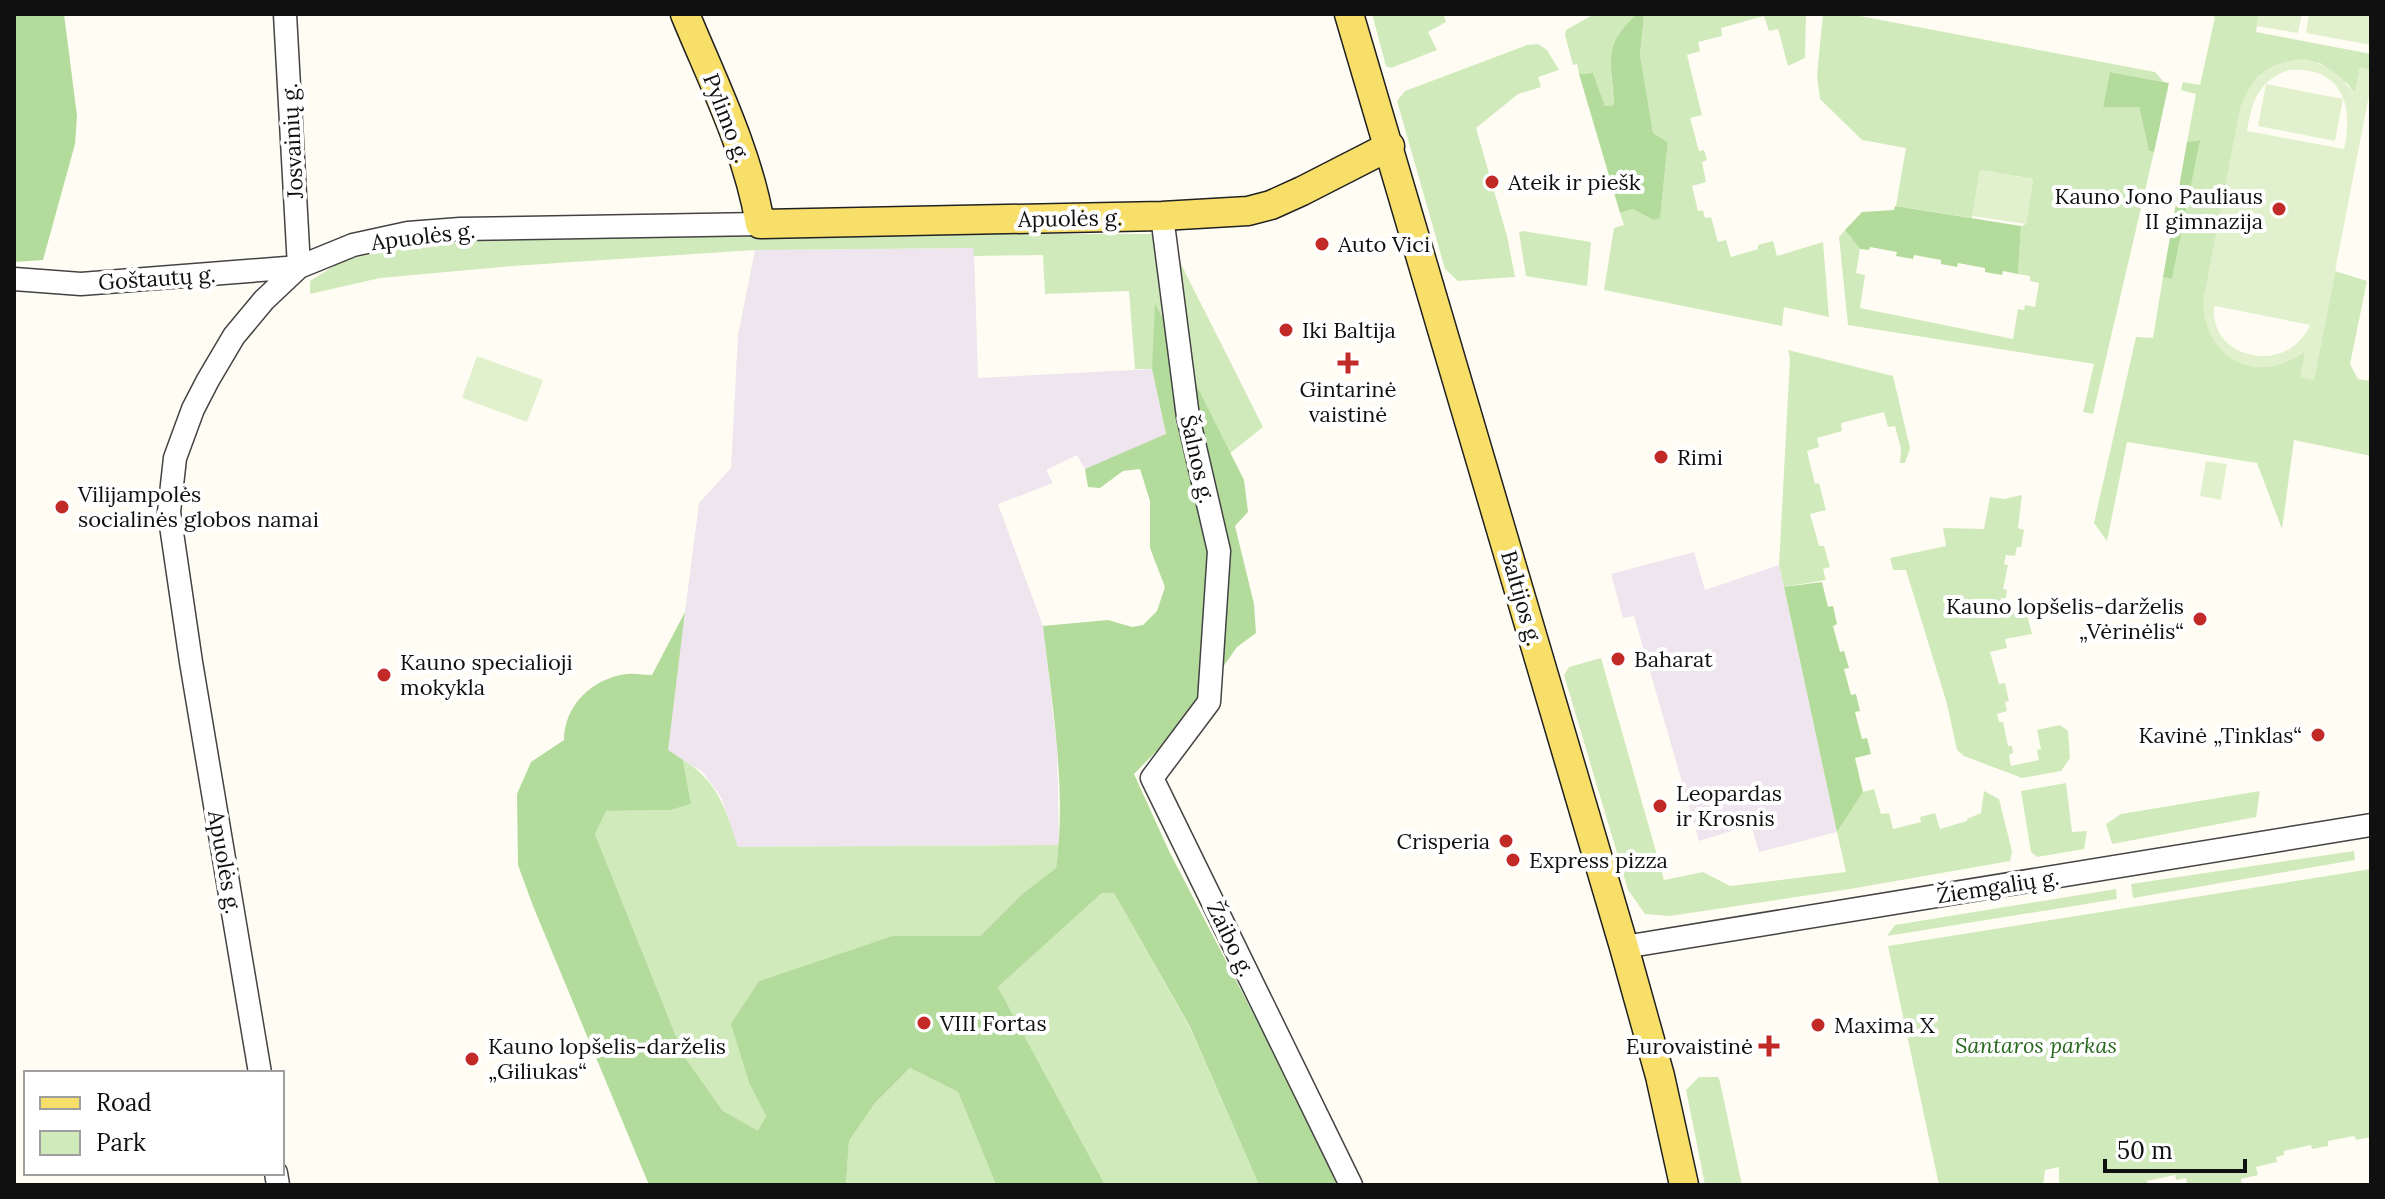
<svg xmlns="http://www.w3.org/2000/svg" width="2385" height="1199" viewBox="0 0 2385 1199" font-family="Lora,serif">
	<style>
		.industrial { fill: #eee5ee }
		.green { fill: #d1eabb }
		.forest { fill: #b3db9b }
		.pitch { fill: #e2f1cd; fill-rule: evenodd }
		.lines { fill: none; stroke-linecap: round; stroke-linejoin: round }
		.minor-casing { stroke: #434343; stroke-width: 25 }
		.major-casing { stroke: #212121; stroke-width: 31 }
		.minor { stroke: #fff; stroke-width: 22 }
		.major { stroke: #f8df6a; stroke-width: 28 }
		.poi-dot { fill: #c12a27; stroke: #fff; stroke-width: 3 }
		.labels { text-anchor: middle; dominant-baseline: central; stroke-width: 8; stroke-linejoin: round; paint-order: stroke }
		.street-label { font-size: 22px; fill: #101010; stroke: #fff }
		.poi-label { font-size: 22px; fill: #101010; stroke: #fff; text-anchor: start }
		.park-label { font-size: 22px; font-style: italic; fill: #29691f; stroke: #fff }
	</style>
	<rect width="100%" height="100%" fill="#fffdf3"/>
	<path class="industrial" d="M974 248 978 378 1152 369 1166 435 1085 469 1077 455 1046 470 1053 483 998 504 1043 626 1057 748 1059 845 737 847 722 799 703 772 667 751 699 503 731 468 738 335 755 250Z
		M1694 552 1705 590 1779 565 1837 832 1759 852 1751 825 1699 841 1634 616 1623 618 1611 574Z"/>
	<path class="green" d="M1372 14H1443L1446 22 1428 32 1437 50 1391 68 1386 66Z
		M1594 14H1637C1602 45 1611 63 1614 105L1605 106 1593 73 1579 74 1577 64 1573 65 1565 35 1566 30Z
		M1640 14H1806L1805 58 1788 66 1778 29 1769 31 1764 16 1721 28 1722 36 1698 42 1700 51 1687 55 1702 115 1690 118 1699 151 1704 150 1707 160 1702 162 1706 182 1692 186 1698 211 1703 210 1705 218 1711 217 1718 242 1726 240 1731 257 1758 249V245L1773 241 1777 256 1823 242 1829 317 1784 307 1782 326 1604 290 1614 228 1624 225 1620 213 1633 209 1653 220 1660 217 1668 142 1653 133 1640 54 1644 18Z
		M1823 14H1849L2155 72 2164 82 2110 72 2103 107H2139L2149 151 2154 152 2093 414 2083 412 2094 364 1848 325 1839 237 1845 230 1860 249 1856 273 1865 275 1860 308 2013 339 2018 309 2024 310 2025 305 2035 307 2039 283 2030 281V276L2018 274 2021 226 2026 224 2033 179 1980 170 1972 218 1896 206 1906 148 1862 140 1820 99 1817 75Z
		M2206 14H2259L2256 32 2371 54V70L2360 68 2355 95 2348 84 2320 63 2258 76 2203 302 2228 356 2242 364 2257 367 2296 357 2305 350 2314 379 2335 271 2367 281 2350 364 2358 379 2371 381V456L2294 440 2282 529 2257 463 2127 442 2107 541 2094 523 2136 337 2153 338 2163 277 2172 279 2199 140 2187 142 2196 94 2181 90 2183 82 2200 85 2215 17Z
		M1538 44 1547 50 1559 70 1538 77 1541 87 1518 94 1476 128 1507 236 1515 277 1458 281 1445 269 1397 101 1405 91 1527 45Z
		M1523 231 1591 242 1587 286 1526 276 1519 232Z
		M718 234H1172L1177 256 1263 427 1229 454 1156 305 1152 369H1135L1129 291 1045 294 1043 255 974 256 973 248 755 250 513 266 380 278 310 294V281L342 261 409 245 506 239Z
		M1788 350 1893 376 1910 448 1905 463H1900L1901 449 1895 426 1888 427 1884 412 1841 423 1842 431 1817 438 1819 447 1807 451 1815 484 1819 483 1826 510 1810 514 1819 546H1824L1830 567 1823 569 1826 580 1784 587 1779 565 1790 358Z
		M2022 495 2018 528 2024 530 2021 547H2017L2015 556 2006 555 2004 564 2008 565 2003 589 2007 590 2006 598H2001L2000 608 2027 614 2032 634 2005 639 2007 648 1990 652 1999 684 2005 683 2009 701 2005 702 2007 711 1997 714 1999 722H2003L2008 746H2012L2013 753 2009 755 2011 766 2039 760 2037 750 2041 749 2037 730 2060 725 2068 731 2070 758 2061 771 2022 778 1964 756 1957 750 1947 704 1906 570H1893L1890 558 1946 546 1943 528 1984 529 1990 497 2004 499Z
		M1601 658 1664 880 1703 872 1730 886 1846 872 1837 832 1863 792 1874 789 1881 814 1889 813 1893 829 1921 822 1920 817 1935 813 1940 829 1967 821V819L1981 813 1984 791 1999 799 2012 851 2010 861 1850 889 1670 916 1645 914 1628 890 1564 675 1569 667Z
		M683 760C719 782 725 809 738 847L1059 845 1056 868 1022 894 980 936H892L759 981 750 1085 766 1116 758 1132 723 1111 684 1056 595 834 605 811 671 810 691 804Z
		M2066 783 2072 832 2087 831 2084 849 2037 857 2031 852 2021 791Z
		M2260 791 2256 817 2112 844 2106 824 2121 814Z
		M2354 851 2355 860 2133 898 2131 884Z
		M2371 869V1137L2356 1140 2354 1136 2328 1141V1146L2312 1149 2311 1145 2284 1151V1155L2276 1157 2277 1162 2256 1167 2258 1175 2241 1179 2242 1185H2187L2186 1178 2176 1180 2175 1175 2147 1181 2148 1185H2059V1167L2045 1170 2043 1185H1939L1888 946Z
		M2116 889 2117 899 1887 936 1895 925Z
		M1102 893H1114L1190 1028 1259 1185H1105L998 987Z
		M910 1068 958 1092 996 1185H846L849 1141 875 1103Z
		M1699 1077H1718L1720 1082 1742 1185H1705L1686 1090Z"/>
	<path class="forest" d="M14 14H64L77 116 75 144 43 260 14 262Z
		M1637 14 1644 17 1640 54 1653 133 1668 142 1660 218 1653 220 1633 209 1620 213 1579 74 1593 73 1605 106 1614 105C1612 63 1601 46 1637 14Z
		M2110 72 2169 83 2154 152 2149 151 2139 107H2103Z
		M2200 140 2172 279 2163 277 2187 142Z
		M1895 206 2021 226 2018 274 2003 271 2002 275 1985 272V268L1958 263 1957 267 1941 264V260L1914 255 1913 259 1896 256 1897 252 1870 247 1869 250 1860 249 1845 230 1862 212 1894 210Z
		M1155 303 1244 480 1248 512 1235 526 1254 604 1256 633 1237 647 1184 723 1134 774 1169 851 1325 1152 1338 1185H1259L1190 1027 1114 893H1102L998 987 1105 1185H996L958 1092 910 1068 875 1103 849 1141 846 1185H649L533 906 518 865 517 794 531 762 564 740C564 706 592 678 627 674 635 673 644 675 652 675L685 612 668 750 683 760 691 804 671 810 606 811 595 834 684 1056 723 1111 758 1131 766 1116 750 1085 731 1024 759 981 892 936H980L1022 894 1056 868C1067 789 1052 705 1043 626L1108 620 1132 627 1143 625 1157 611 1165 587 1150 548V501L1140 469 1123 471 1100 488 1088 487 1085 469 1166 434 1152 369Z
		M1822 582 1828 607 1833 606 1837 624 1833 626 1840 652 1844 651 1849 668 1844 669 1851 695 1856 694 1860 711 1855 712 1862 739 1867 738 1871 754 1855 758 1863 792 1837 832 1784 587Z"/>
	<path class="pitch" d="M2259 14H2302L2298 33 2257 26Z
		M2309 14H2371V45L2306 33Z
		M2304 59C2327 64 2341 75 2354 94L2360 68 2371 70V85L2314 380 2300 377 2305 351C2259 387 2205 360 2203 302L2240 108C2253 75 2268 62 2304 59ZM2290 70C2342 67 2354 105 2344 149L2247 131C2252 102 2259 79 2290 70ZM2214 307 2215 306 2310 325C2289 375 2210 361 2214 307Z
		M2266 84 2343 99 2335 141 2258 126Z
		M1980 170 2033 179 2026 224 1972 216Z
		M477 356 543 380 527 422 462 398Z
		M2206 461 2227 464 2221 500 2200 496Z"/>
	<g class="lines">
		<defs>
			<path id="minor" d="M1162 216 1188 417 1219 551 1209 702 1152 778 1351 1185
				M14 279 81 284 299 267 285 14
				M1624 947 2371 825
				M260 1073 191 662 169 512 175 458 193 409 208 380 234 336 264 300 299 267 353 245 408 233 460 229 760 224
				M276 1173 278 1185"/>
			<path id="major" d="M685 14C713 82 748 151 760 224L1162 216 1248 211 1271 205 1302 191 1390 146
				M1349 14 1624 947 1660 1076 1684 1185"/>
		</defs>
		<use href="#minor" class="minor-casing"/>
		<use href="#major" class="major-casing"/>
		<use href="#minor" class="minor"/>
		<use href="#major" class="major"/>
	</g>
	<g class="poi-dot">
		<circle cx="1492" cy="182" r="8"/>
		<circle cx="2279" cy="209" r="8"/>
		<circle cx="1322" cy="244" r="8"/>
		<circle cx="1286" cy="330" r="8"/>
		<path d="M1344 351h8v8h8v8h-8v8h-8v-8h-8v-8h8z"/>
		<circle cx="1661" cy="457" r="8"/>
		<circle cx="62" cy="507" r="8"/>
		<circle cx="2200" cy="619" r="8"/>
		<circle cx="1618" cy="659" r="8"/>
		<circle cx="384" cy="675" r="8"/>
		<circle cx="2318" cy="735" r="8"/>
		<circle cx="1660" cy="806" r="8"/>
		<circle cx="1506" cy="841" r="8"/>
		<circle cx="1513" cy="860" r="8"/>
		<circle cx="924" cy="1023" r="8"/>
		<circle cx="1818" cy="1025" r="8"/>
		<path d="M1765 1034h8v8h8v8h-8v8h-8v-8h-8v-8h8z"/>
		<circle cx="472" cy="1059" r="8"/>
	</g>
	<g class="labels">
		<g class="street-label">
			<text transform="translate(727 118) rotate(69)">Pylimo g.</text>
			<text transform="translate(292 141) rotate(-93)">Josvainių g.</text>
			<text transform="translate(1070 218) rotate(-1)">Apuolės g.</text>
			<text transform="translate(423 236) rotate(-7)">Apuolės g.</text>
			<text transform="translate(157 278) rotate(-4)">Goštautų g.</text>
			<text transform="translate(1198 459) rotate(77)">Šalnos g.</text>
			<text transform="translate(1522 598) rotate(74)">Baltijos g.</text>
			<text transform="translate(225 862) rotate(80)">Apuolės g.</text>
			<text transform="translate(1998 886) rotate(-9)">Žiemgalių g.</text>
			<text transform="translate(1231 939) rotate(64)">Žaibo g.</text>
		</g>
		<g class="poi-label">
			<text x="1508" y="182">Ateik ir piešk</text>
			<text x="2263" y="196" text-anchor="end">Kauno Jono Pauliaus<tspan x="2263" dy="25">II gimnazija</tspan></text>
			<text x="1338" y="244">Auto Vici</text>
			<text x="1302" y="330">Iki Baltija</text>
			<text x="1348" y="389" text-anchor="middle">Gintarinė<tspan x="1348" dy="25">vaistinė</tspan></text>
			<text x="1677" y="457">Rimi</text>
			<text x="78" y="494">Vilijampolės<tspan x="78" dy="25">socialinės globos namai</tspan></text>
			<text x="2184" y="606" text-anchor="end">Kauno lopšelis-darželis<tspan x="2184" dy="25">„Vėrinėlis“</tspan></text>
			<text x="1634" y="659">Baharat</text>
			<text x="400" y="662">Kauno specialioji<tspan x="400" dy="25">mokykla</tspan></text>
			<text x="2302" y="735" text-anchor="end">Kavinė „Tinklas“</text>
			<text x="1676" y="793">Leopardas<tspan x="1676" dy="25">ir Krosnis</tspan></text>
			<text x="1490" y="841" text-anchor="end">Crisperia</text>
			<text x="1529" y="860">Express pizza</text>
			<text x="940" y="1023">VIII Fortas</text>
			<text x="1834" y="1025">Maxima X</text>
			<text x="488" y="1046">Kauno lopšelis-darželis<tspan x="488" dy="25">„Giliukas“</tspan></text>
			<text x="1753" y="1046" text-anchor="end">Eurovaistinė</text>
		</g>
		<g class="park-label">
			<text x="2036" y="1045">Santaros parkas</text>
		</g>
	</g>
	<rect width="2385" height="1199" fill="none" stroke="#101010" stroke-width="32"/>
	<rect x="24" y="1071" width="260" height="104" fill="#ffffff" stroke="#9f9f9f" stroke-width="2"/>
	<rect x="40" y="1097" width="40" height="12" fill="#f8df6a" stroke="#9f9f9f" stroke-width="2"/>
	<text x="96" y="1111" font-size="24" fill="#101010">Road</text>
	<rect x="40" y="1131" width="40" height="24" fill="#d1eabb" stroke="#9f9f9f" stroke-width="2"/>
	<text x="96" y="1151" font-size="24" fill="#101010">Park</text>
	<path d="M2105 1159v12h140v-12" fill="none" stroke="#101010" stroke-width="4"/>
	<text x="2117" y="1159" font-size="24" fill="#101010" stroke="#ffffff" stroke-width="6" paint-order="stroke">50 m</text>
</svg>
